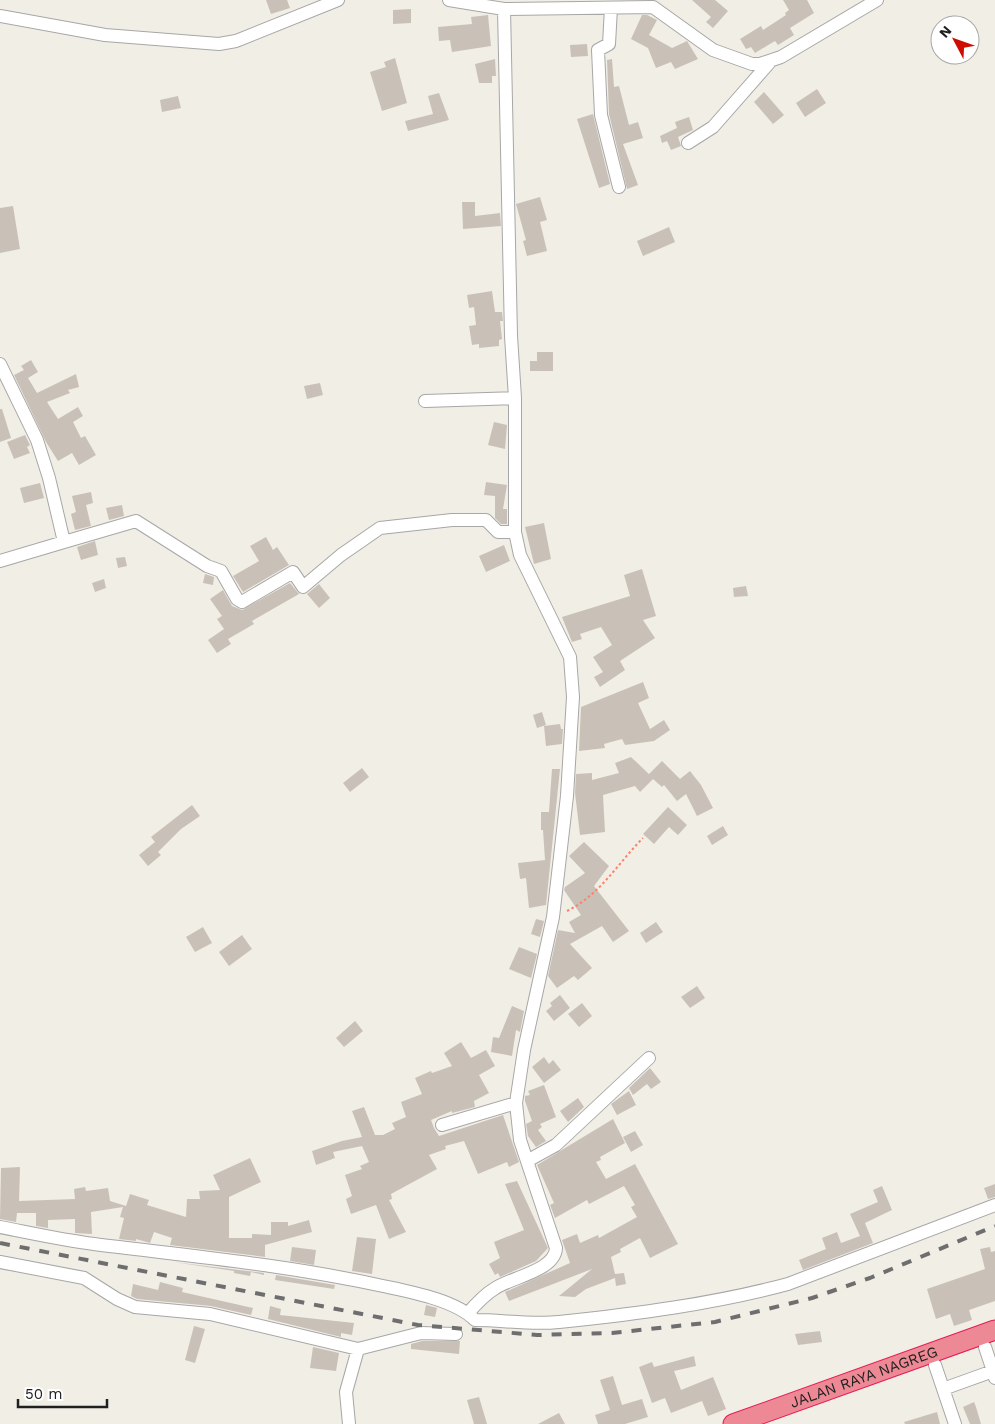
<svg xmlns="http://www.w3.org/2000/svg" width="995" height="1424" viewBox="0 0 995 1424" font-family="'Work Sans',sans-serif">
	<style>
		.building { fill: #c9c1b8 }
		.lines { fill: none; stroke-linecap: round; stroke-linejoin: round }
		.minor-casing { stroke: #a7a7a7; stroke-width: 14 }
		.highway-casing { stroke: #e61b55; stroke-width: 21 }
		.path { stroke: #ff8168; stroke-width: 2; stroke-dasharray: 2.5 2.5; stroke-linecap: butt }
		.minor { stroke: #fff; stroke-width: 12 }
		.highway { stroke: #ed8995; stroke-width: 19 }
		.rail { stroke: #6e6e6e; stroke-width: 4; stroke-dasharray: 10 10; stroke-linecap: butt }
		.labels { text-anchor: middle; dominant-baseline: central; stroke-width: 4; stroke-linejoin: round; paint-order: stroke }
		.street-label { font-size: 15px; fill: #202020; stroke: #fff }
	</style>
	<rect width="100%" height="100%" fill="#f1eee6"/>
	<path class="building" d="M266 0H287L290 8 271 14Z
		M692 0H715L728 11 713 28 706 22 711 17Z
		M783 0H807L814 13 790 28 794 35 778 45 775 41 755 53 751 47 746 49 740 39 761 26 763 30 786 15 785 13 789 10Z
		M411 9V23L393 24V10Z
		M488 15 491 46 452 52 450 40 439 41 438 27 472 24 471 17Z
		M642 15H647L657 20 649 35 672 48 687 41 698 59 675 69 671 62 656 68 648 48 631 39Z
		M587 44 588 56 571 57 570 45Z
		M395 58 407 103 382 111 370 72 386 67 384 62Z
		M495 59 496 76H492V83H479L475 64Z
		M612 59 614 87 619 86 629 125 638 122 643 138 623 144 638 185 627 189 609 114 607 60Z
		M817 89 826 103 805 117 796 103Z
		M764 92 784 115 773 124 754 102Z
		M439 93 449 120 408 131 405 121 433 114 428 96Z
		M178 96 181 108 162 112 160 100Z
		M593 114 610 184 599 188 577 119Z
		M689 117 693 130 678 137 681 146 671 150 667 141 662 143 660 136 677 128 675 122Z
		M540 197 547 220 540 222 547 251 527 256 523 241 526 240 516 204Z
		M462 202H475V216L500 213 501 226 463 229Z
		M13 206 20 249 0 253V208Z
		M669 227 675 242 643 256 637 241Z
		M492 291 495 312H502L503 321H500L502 339 499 340V346L479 348V344L472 345 469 326 476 325 474 307 469 308 467 295Z
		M537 352H553V371H530V361H537Z
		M31 360 38 372 28 378 37 393 76 374 79 387 68 390 70 393 47 402 58 419 78 407 83 416 73 422 81 438 85 436 96 455 79 465 72 453 58 461 46 442 14 375 24 370 21 366Z
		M320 383 323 395 307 399 304 386Z
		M0 409H2L11 438 0 442Z
		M494 422 507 425 505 449 488 445Z
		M25 435 30 445 27 447 30 453 14 459 7 442Z
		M486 482 507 485 503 509H507V524H501L495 518V496L484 495Z
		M40 483 44 498 24 503 20 488Z
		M91 492 93 503 86 505 91 526 75 530 71 514 76 512 72 496Z
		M122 505 124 516 109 520 106 508Z
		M544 523 551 559 534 564 525 527Z
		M266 537 273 550 277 547 289 565 243 592 233 576 259 561 250 546Z
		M95 541 98 555 81 560 77 547Z
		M504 545 510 561 486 572 479 556Z
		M125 557 127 566 118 568 116 558Z
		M642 569 656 616 643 620 655 638 620 661 625 670 600 687 594 677 603 672 593 657 612 645 601 627 580 634 582 639 572 642 562 617 630 596 624 575Z
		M205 574 214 577 213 585 203 583Z
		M104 579 106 588 95 592 92 583Z
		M290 583 299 594 252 621 254 624 228 639 231 644 217 653 208 640 224 629 217 619 222 616 210 599 223 590 232 606 242 610Z
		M319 584 330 598 319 608 307 594Z
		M746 586 748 596 734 597 733 588Z
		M643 682 649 698 638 703 650 729 664 720 670 730 654 741 625 745 622 739 604 744 605 748 579 751 581 707Z
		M542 712 546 725 537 728 533 715Z
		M560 724 561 729H563L562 744 546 746 544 726Z
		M631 757 649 774 662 761 680 779 690 771 701 785 713 808 697 816 686 794 677 801 664 785 662 787 653 779 640 792 635 786 603 795 605 832 580 835 575 793 576 774 592 773V780L619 773 615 763Z
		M362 768 369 777 350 792 343 783Z
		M552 769H560L546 905 529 908 526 878 520 879 518 863 545 860 543 830H541V812H549Z
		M192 805 200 816 181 829 158 852 161 855 148 866 139 855 155 842 151 837Z
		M668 807 687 825 678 835 669 827 654 844 643 834Z
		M723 826 728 835 712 845 707 836Z
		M584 842 609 866 594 886 629 931 613 942 602 926 570 944 592 968 578 980 574 976 557 988 548 976 558 930 575 933 569 922 581 915 564 890 565 887 585 873 569 856Z
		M536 919 544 921 540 937 531 934Z
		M656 922 663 932 646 943 640 933Z
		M203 927 212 943 195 952 186 937Z
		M242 935 252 949 229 966 219 952Z
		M519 947 537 954 531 978 509 969Z
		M697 986 705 998 690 1008 681 997Z
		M560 995 570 1008 554 1021 546 1011 552 1006 550 1003Z
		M582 1003 592 1016 579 1027 568 1014Z
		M512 1006 524 1011 520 1032 516 1030 512 1056 491 1052 493 1037 499 1038Z
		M355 1021 363 1031 344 1047 336 1038Z
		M461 1042 471 1058 486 1050 495 1066 479 1075 489 1093 474 1101 475 1107 452 1113V1111L431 1120 434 1128 439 1136 503 1115 519 1162 509 1167 507 1162 478 1174 464 1141 445 1146 446 1149 429 1155 437 1169 391 1194 392 1199 389 1200 406 1232 389 1239 376 1205 351 1214 346 1199 352 1196 345 1175 362 1169 360 1166 369 1162 362 1146 333 1152 335 1158 316 1165 312 1151 342 1141 362 1137 352 1111 364 1107 375 1135H383L395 1129 392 1123 406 1117 401 1102 422 1094 415 1078 431 1071 432 1073 452 1066 444 1053Z
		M544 1057 549 1064 553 1060 561 1070 544 1083 532 1067Z
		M650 1068 661 1082 651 1089 647 1084 633 1095 629 1088Z
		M544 1085 556 1117 540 1124 542 1127 538 1130 546 1141 536 1147 528 1136 526 1124 532 1121 525 1101V1096L530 1095 528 1091Z
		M629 1091 636 1105 617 1115 611 1104Z
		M578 1098 584 1107 568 1122 560 1111Z
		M613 1119 625 1143 600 1157 601 1160 596 1162 606 1179 635 1164 678 1244 650 1258 640 1238 620 1249 621 1252 611 1257 615 1274 624 1273 626 1284 616 1286 615 1278 586 1289 575 1297 559 1296 592 1269 509 1301 505 1292 570 1263 562 1240 577 1234 580 1243 598 1235 599 1238 637 1217 631 1207 635 1205 624 1186 589 1204 587 1200 555 1218 550 1205 554 1203 537 1165Z
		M635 1131 643 1145 631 1152 623 1137Z
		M250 1158 261 1182 229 1197V1238H252V1234L271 1235V1222H288V1226L309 1220 312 1232 265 1245V1257L170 1245 172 1238 154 1232 150 1243 136 1239V1241L119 1239 124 1218 120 1217 123 1207 91 1212 92 1234 75 1233V1219L48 1220V1228L36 1226V1213H17L16 1222 0 1219 1 1168 20 1167 19 1201 75 1199 74 1189 85 1187 86 1191 108 1188 110 1201 126 1206 130 1194 149 1200 147 1205 186 1217 187 1199H200L199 1191 220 1190 213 1175Z
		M517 1181 548 1248 536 1261 500 1277 498 1273 495 1275 489 1264 500 1258 494 1242 524 1230 505 1184Z
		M995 1184V1197L988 1199 984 1188Z
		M882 1186 892 1210 865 1223 873 1243 803 1270 799 1260 826 1249 822 1238 837 1232 841 1243 860 1236 850 1214 878 1202 873 1190Z
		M357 1237 376 1239 372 1274 352 1271Z
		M292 1247 316 1250 314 1265 290 1261Z
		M990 1247 991 1252 995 1251V1301L969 1310 972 1320 954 1326 950 1314 936 1319 927 1289 985 1269 980 1249Z
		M173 1262 264 1273V1275L251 1272 250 1276 234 1273V1271Z
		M276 1275 335 1285 334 1289 275 1280Z
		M160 1282 183 1288 182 1292 253 1308 251 1315 211 1306 137 1299 131 1296 133 1284 158 1290Z
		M426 1305 437 1308 435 1317 424 1315Z
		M270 1306 281 1309 280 1315 354 1323 352 1335 341 1333V1337L268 1319Z
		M194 1326 205 1329 195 1363 185 1360Z
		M820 1331 822 1342 798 1345 795 1334Z
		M422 1341H460L459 1354 411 1349V1344Z
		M313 1347 339 1353 336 1371 310 1368Z
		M694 1356 696 1366 674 1371 681 1390 713 1377 726 1409 708 1416 702 1401 671 1413 665 1398 652 1403 639 1367 652 1362 654 1367Z
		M613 1376 622 1405 642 1399 648 1417 625 1424H598L595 1415 610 1410 600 1380Z
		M479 1397 487 1424H474L467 1400Z
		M974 1402 976 1407 981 1424H970L963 1407Z
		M937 1412 940 1424H905L904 1422Z
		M559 1413 565 1424H538Z"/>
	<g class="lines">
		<defs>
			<path id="minor" d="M449 0 504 9 511 336 515 398V532L520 555 570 657 573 697 567 796 553 917 524 1050 516 1103 520 1140 556 1248C555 1271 511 1277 494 1289 484 1295 476 1304 468 1313
				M611 8 609 44 598 50 601 115 619 187
				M504 9 653 7 713 50 752 64H760L781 57 877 0
				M0 16 105 35 219 44 236 41 338 0
				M688 143 713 127 770 62
				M0 364 37 440 49 478 64 542 0 561
				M425 401 515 398
				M64 542 136 521 207 566 221 571 237 599 242 602 293 572 303 587 341 555 380 528 452 520H486L498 532H515
				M442 1125 516 1103
				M527 1161 556 1145 649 1058
				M0 1227C31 1233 62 1240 94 1244 190 1256 288 1265 383 1286 411 1292 455 1300 475 1320 502 1320 532 1325 559 1322 636 1314 713 1304 788 1284L995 1205
				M0 1262 84 1278 117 1299 135 1307 210 1314 358 1349 421 1333 456 1334
				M985 1347 993 1371
				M935 1365 955 1424
				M943 1389 993 1371 995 1378
				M349 1424 346 1392 358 1349"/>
			<g id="highway">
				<path id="s1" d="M733 1424 995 1330"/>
			</g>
		</defs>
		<use href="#minor" class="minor-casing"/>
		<use href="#highway" class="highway-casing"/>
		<path class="path" d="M567 911C600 895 618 863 643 838"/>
		<use href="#minor" class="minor"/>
		<use href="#highway" class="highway"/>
		<path class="rail" d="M0 1243 418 1325 537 1335 612 1333 715 1322 812 1298 870 1278 995 1226"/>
	</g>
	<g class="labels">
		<g class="street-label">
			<text stroke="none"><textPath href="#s1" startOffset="139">JALAN RAYA NAGREG</textPath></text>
		</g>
	</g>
	<g transform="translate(955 40) rotate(311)"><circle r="24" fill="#ffffff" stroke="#a6a6a6"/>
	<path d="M0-4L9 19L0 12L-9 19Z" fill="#cf0c00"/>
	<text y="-8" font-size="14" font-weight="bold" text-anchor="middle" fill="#202020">N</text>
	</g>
	<path d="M18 1399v8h89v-8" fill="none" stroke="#202020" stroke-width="2.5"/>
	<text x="25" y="1399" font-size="15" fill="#202020" stroke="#ffffff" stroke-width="4" paint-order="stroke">50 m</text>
</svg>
